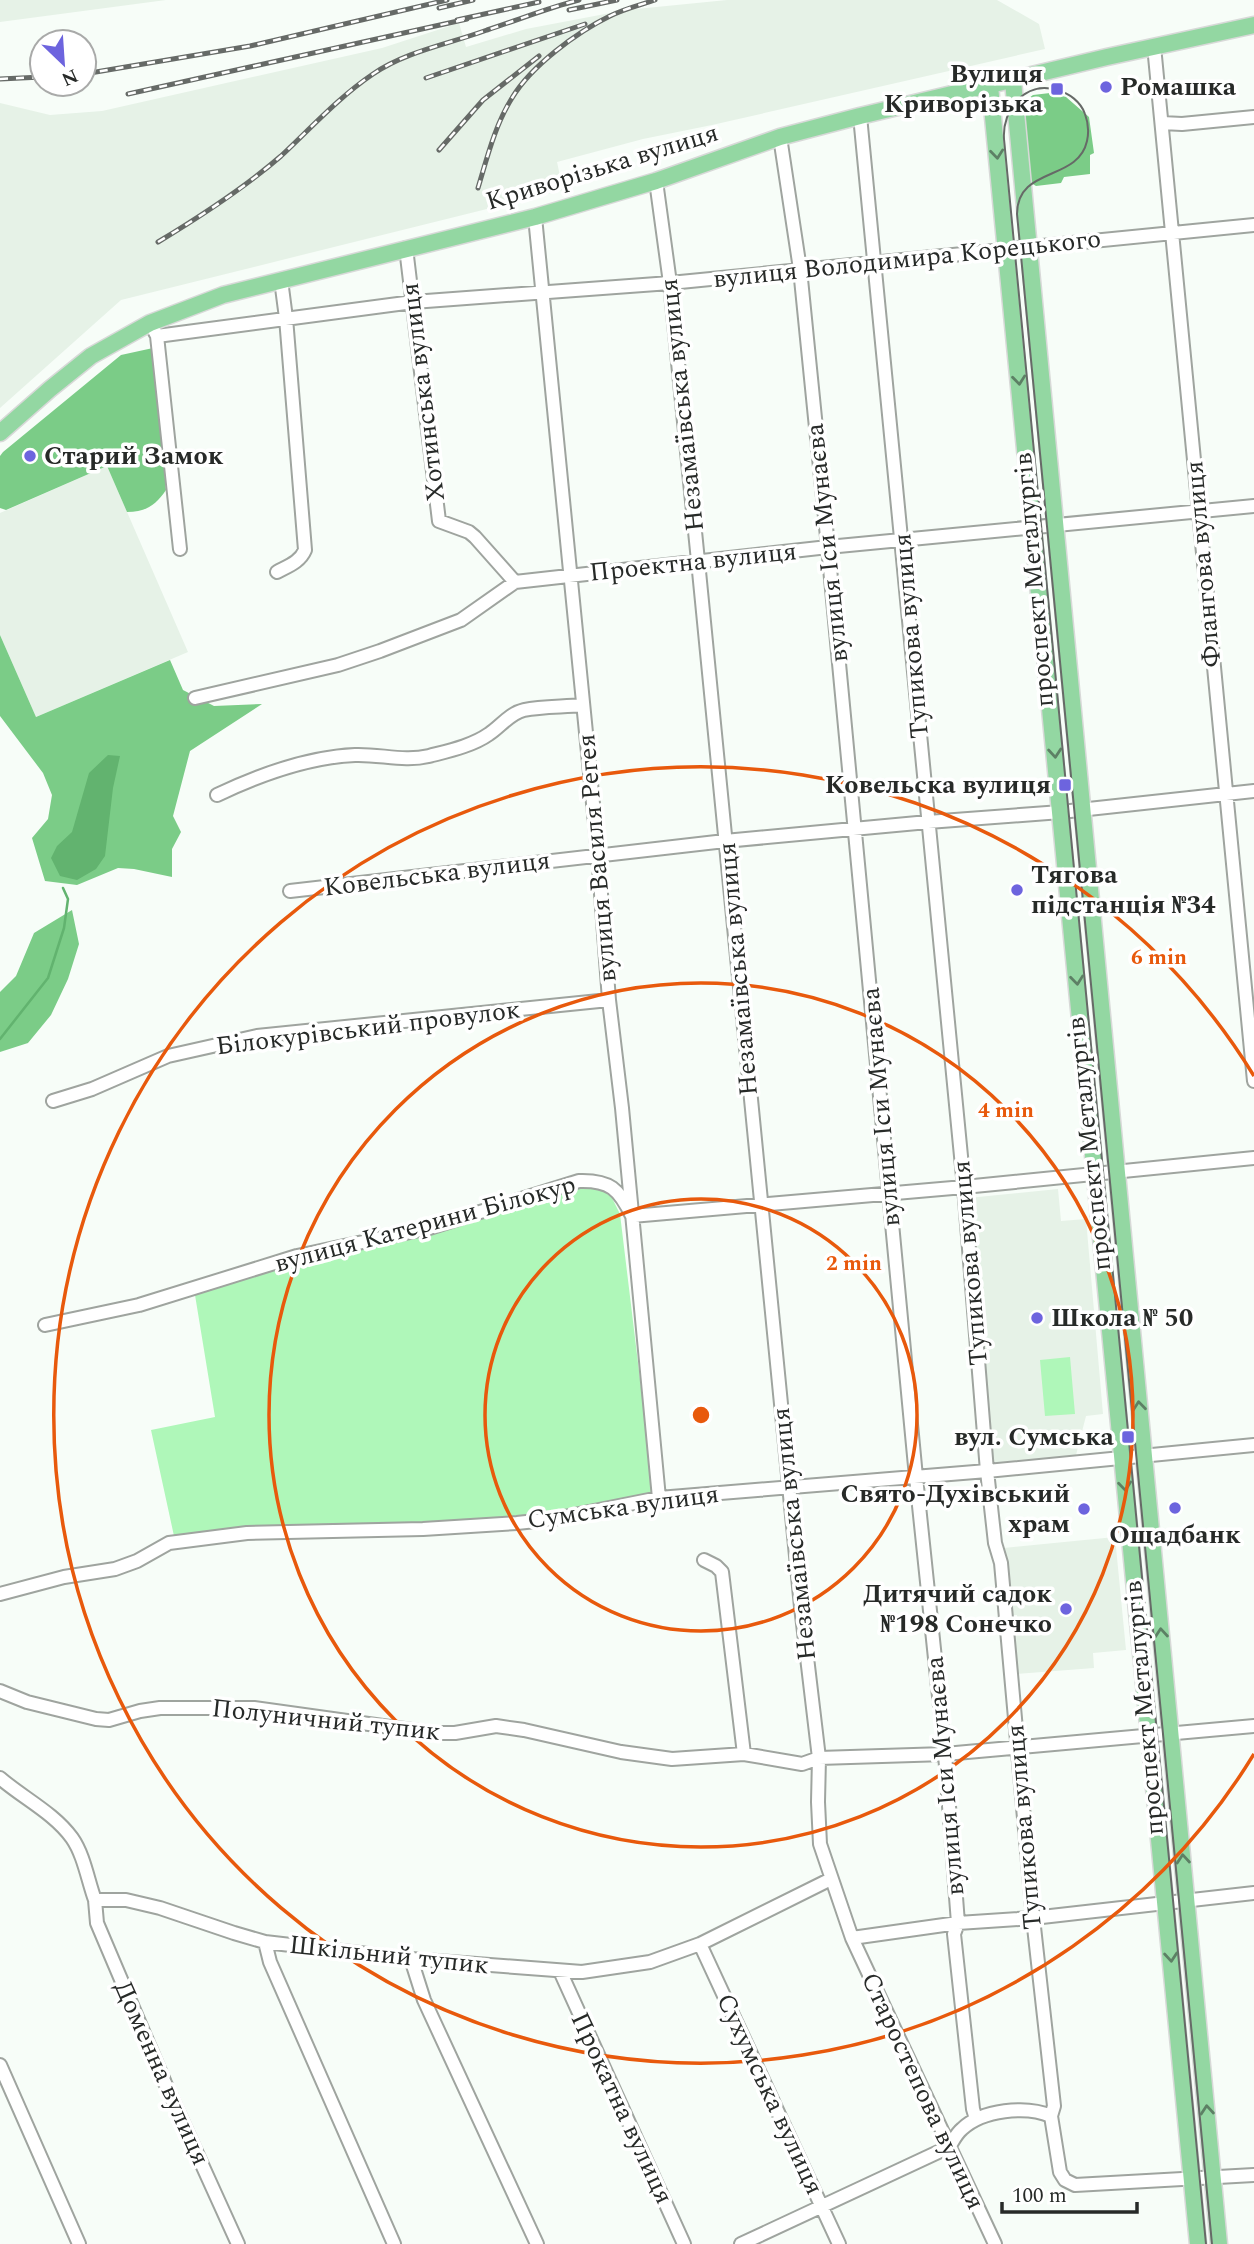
<svg xmlns="http://www.w3.org/2000/svg" width="1254" height="2244" viewBox="0 0 1254 2244" font-family="Spectral,serif">
	<style>
		.built { fill: #e6f2e7 }
		.green { fill: #aff7b9 }
		.forest { fill: #7bcc87 }
		.water { fill: #62b36f }
		.lines { fill: none; stroke-linecap: round; stroke-linejoin: round }
		.stream { stroke: #62b36f; stroke-width: 2.5 }
		.minor-casing { stroke: #9fa49f; stroke-width: 16 }
		.major-casing { stroke: #d8d9d8; stroke-width: 19 }
		.minor { stroke: #fff; stroke-width: 12 }
		.major { stroke: #93d7a2; stroke-width: 16 }
		.tram { stroke: #666a67; stroke-width: 2 }
		.rail-casing { stroke: #666a67; stroke-width: 5 }
		.rail { stroke: #fff; stroke-width: 2.5; stroke-dasharray: 8; stroke-linecap: butt }
		.oneway { stroke: #5d8065 }
		.ring { fill: none; stroke: #e8590c; stroke-width: 3.5 }
		.poi-dot { fill: #6d64de; stroke: #fff; stroke-width: 2.5 }
		.labels { text-anchor: middle; dominant-baseline: central; stroke-width: 7; stroke-linejoin: round; paint-order: stroke }
		.poi-label { font-size: 26px; font-weight: bold; fill: #272a28; stroke: #fff; text-anchor: end }
		.street-label { font-size: 26px; fill: #272a28; stroke: #fff }
		.centre { fill: #e8590c; stroke: #fff; stroke-width: 3.5 }
		.ring-label { font-size: 21px; text-anchor: middle; font-weight: bold; fill: #e8590c; stroke: #fff; stroke-width: 7; stroke-linejoin: round; paint-order: stroke }
	</style>
	<rect width="100%" height="100%" fill="#f7fdf8"/>
	<path class="built" d="M0 0H166L0 22Z
		M727 0H997L1039 24 1045 49 712 125 643 139 557 162 563 190 121 300 0 408V103L50 115 102 111 382 48 459 23 466 47 526 29 626 10Z
		M107 466 188 652 36 717 0 635V513Z
		M1058 1189 1061 1221 1086 1219 1103 1414 1086 1416 1076 1455 992 1463 968 1198Z
		M1115 1537 1126 1650 1093 1653 1094 1668 1015 1674 1011 1633 1018 1632 1017 1615H1010L1004 1548Z"/>
	<path class="green" d="M586 1183 608 1190 620 1214 654 1495 553 1516 432 1523 252 1526 174 1536 151 1430 215 1417 195 1295 310 1257Z
		M1070 1357 1075 1414 1045 1416 1040 1360Z"/>
	<path class="forest" d="M1050 93 1066 97 1089 117 1094 153 1090 155V174L1064 177 1061 183 1036 186 1028 181 1021 104 1033 95Z
		M153 348 166 490C156 505 146 512 127 512L107 466 6 510 0 508V456L3 452 121 355Z
		M0 635 36 717 170 660 183 690 214 706 262 704 190 751 173 816 181 832 172 849V877L134 869 118 868 77 885 45 881 32 838 48 819 52 795 43 773 0 716Z
		M72 910 79 944 68 979 51 1015 28 1043 0 1052V992L16 976 34 933Z"/>
	<path class="water" d="M108 755 120 756 113 788 105 856 96 869 77 880 60 876 51 858 57 846 72 832 89 773Z"/>
	<g class="lines">
		<path class="stream" d="M0 1039 48 978 64 928 68 899 63 888"/>
		<defs>
			<path id="minor" d="M1154 46 1254 1081
				M860 116 964 1187 987 1471 995 1543 1001 1563 1033 1918 1054 2106 1051 2116
				M1162 123 1182 124 1254 117
				M780 137 800 269 828 547 916 1477 945 1754 958 1923 954 1934 973 2109 976 2119
				M656 181 670 283 698 561 801 1607 819 1758 818 1802 820 1844 852 1938 995 2244
				M535 217 598 854 609 1000 622 1108 659 1498
				M406 248 439 521 469 532 475 537 515 582
				M150 323 157 336 413 302 670 283 1254 225
				M157 336 180 549
				M277 572C288 566 300 562 305 550L286 318 281 280
				M195 698 338 665 380 651 461 620 515 582 828 547 1254 506
				M217 795C259 775 308 757 355 755 380 754 404 762 429 756 448 751 472 746 489 734 500 727 510 713 524 710 542 706 564 707 582 705
				M290 891 725 841 928 822 1061 812 1254 791
				M53 1101 92 1089 168 1056 257 1036 609 1000
				M45 1325 139 1305 297 1256 429 1228 579 1181C610 1180 619 1189 632 1216L964 1187 1254 1158
				M704 1560 716 1566 722 1572 744 1754
				M0 1594 64 1577 115 1569 137 1561 169 1543 247 1533 423 1529 517 1523 554 1519 659 1498 987 1471 1254 1445
				M0 1691 27 1702 96 1719 109 1720 140 1711 160 1708H254L433 1733H455L496 1726 524 1730 621 1752 672 1759 744 1754 802 1764 819 1758 945 1754 1254 1726
				M0 1778C23 1798 54 1813 72 1838 84 1855 88 1881 95 1900H126L160 1908 234 1933 265 1942 411 1959 582 1972 650 1962 700 1944 831 1879
				M95 1900 97 1923 165 2083 238 2244
				M852 1938 958 1923 1033 1918 1254 1893
				M265 1942 270 1962 394 2244
				M700 1944 839 2244
				M411 1959 424 2000 537 2244
				M560 1971 684 2244
				M0 2065 79 2244
				M741 2244 949 2147C953 2141 956 2134 962 2129 982 2110 1026 2105 1051 2116L1060 2172 1065 2180 1075 2185 1254 2175"/>
			<path id="major" d="M1013 81 1219 2244
				M990 86 1198 2244
				M0 433 50 389 91 356 150 323 223 295 535 217 656 181 780 137 860 116 1107 57 1254 25"/>
		</defs>
		<use href="#minor" class="minor-casing"/>
		<use href="#major" class="major-casing"/>
		<use href="#minor" class="minor"/>
		<use href="#major" class="major"/>
		<path class="tram" d="M1206 2244 1004 139C1002 110 1025 80 1057 90 1069 93 1081 102 1085 114 1088 122 1089 132 1087 141 1078 182 1017 166 1017 214L1212 2244"/>
		<defs>
			<path id="rail" d="M439 8 473 0
				M569 10 617 0
				M457 20 539 2
				M84 74 250 46 447 0
				M426 78 585 24
				M0 79 42 77
				M128 94 467 19
				M439 150 483 100 539 56
				M478 188C487 158 495 125 512 98 531 66 577 32 610 16 624 9 640 5 655 0
				M158 242C201 216 243 189 281 156 311 128 339 97 373 74 407 51 449 44 487 30 518 20 547 8 579 0"/>
		</defs>
		<use href="#rail" class="rail-casing"/>
		<use href="#rail" class="rail"/>
	</g>
	<defs><path id="oneway-chevron" d="M-2-3.5L2.5 0L-2 3.5" fill="none" stroke-width="1.6" stroke-linecap="round" stroke-linejoin="round" transform="scale(1.75)"/></defs>
	<g class="oneway">
		<use href="#oneway-chevron" transform="translate(997 154) rotate(84)"/>
		<use href="#oneway-chevron" transform="translate(1019 380) rotate(84)"/>
		<use href="#oneway-chevron" transform="translate(1055 753) rotate(85)"/>
		<use href="#oneway-chevron" transform="translate(1077 980) rotate(84)"/>
		<use href="#oneway-chevron" transform="translate(1139 1406) rotate(-96)"/>
		<use href="#oneway-chevron" transform="translate(1125 1486) rotate(84)"/>
		<use href="#oneway-chevron" transform="translate(1161 1633) rotate(-95)"/>
		<use href="#oneway-chevron" transform="translate(1183 1859) rotate(-95)"/>
		<use href="#oneway-chevron" transform="translate(1171 1957) rotate(85)"/>
		<use href="#oneway-chevron" transform="translate(1207 2110) rotate(-95)"/>
	</g>
	<g class="ring">
		<circle cx="701" cy="1415" r="216"/>
		<circle cx="701" cy="1415" r="432"/>
		<path d="M1254 1754A648 648 0 1 1 1254 1076"/>
	</g>
	<g class="poi-dot">
		<circle cx="1106" cy="87" r="7"/>
		<rect x="1050" y="82" width="14" height="14" rx="3.5"/>
		<circle cx="30" cy="456" r="7"/>
		<rect x="1058" y="778" width="14" height="14" rx="3.5"/>
		<circle cx="1017" cy="890" r="7"/>
		<circle cx="1037" cy="1318" r="7"/>
		<rect x="1121" y="1430" width="14" height="14" rx="3.5"/>
		<circle cx="1175" cy="1508" r="7"/>
		<circle cx="1084" cy="1509" r="7"/>
		<circle cx="1066" cy="1609" r="7"/>
	</g>
	<g class="labels">
		<g class="poi-label">
			<text x="1043" y="74">Вулиця<tspan x="1043" dy="30">Криворізька</tspan></text>
			<text x="1120" y="87" text-anchor="start">Ромашка</text>
			<text x="44" y="456" text-anchor="start">Старий Замок</text>
			<text x="1051" y="785">Ковельска вулиця</text>
			<text x="1031" y="875" text-anchor="start">Тягова<tspan x="1031" dy="30">пiдстанцiя №34</tspan></text>
			<text x="1051" y="1318" text-anchor="start">Школа № 50</text>
			<text x="1114" y="1437">вул. Сумська</text>
			<text x="1070" y="1494">Свято-Духівський<tspan x="1070" dy="30">храм</tspan></text>
			<text x="1175" y="1535" text-anchor="middle">Ощадбанк</text>
			<text x="1052" y="1594">Дитячий садок<tspan x="1052" dy="30">№198 Сонечко</tspan></text>
		</g>
		<g class="street-label">
			<text transform="translate(602 167) rotate(-17)">Криворізька вулиця</text>
			<text transform="translate(907 259) rotate(-6)">вулиця Володимира Корецького</text>
			<text transform="translate(423 392) rotate(-97)">Хотинська вулиця</text>
			<text transform="translate(682 405) rotate(-96)">Незамаївська вулиця</text>
			<text transform="translate(827 543) rotate(-96)">вулиця Іси Мунаєва</text>
			<text transform="translate(693 562) rotate(-6)">Проектна вулиця</text>
			<text transform="translate(1203 564) rotate(-95)">Флангова вулиця</text>
			<text transform="translate(1034 580) rotate(-95)">проспект Металургів</text>
			<text transform="translate(911 636) rotate(-95)">Тупикова вулиця</text>
			<text transform="translate(597 858) rotate(-95)">вулиця Василя Регея</text>
			<text transform="translate(437 874) rotate(-7)">Ковельська вулиця</text>
			<text transform="translate(738 969) rotate(-95)">Незамаївська вулиця</text>
			<text transform="translate(368 1028) rotate(-7)">Білокурівський провулок</text>
			<text transform="translate(881 1107) rotate(-95)">вулиця Іси Мунаєва</text>
			<text transform="translate(1089 1144) rotate(-96)">проспект Металургів</text>
			<text transform="translate(425 1224) rotate(-15)">вулиця Катерини Білокур</text>
			<text transform="translate(970 1263) rotate(-95)">Тупикова вулиця</text>
			<text transform="translate(623 1507) rotate(-8)">Сумська вулиця</text>
			<text transform="translate(794 1534) rotate(-96)">Незамаївська вулиця</text>
			<text transform="translate(1144 1708) rotate(-95)">проспект Металургів</text>
			<text transform="translate(326 1720) rotate(6)">Полуничний тупик</text>
			<text transform="translate(945 1776) rotate(-95)">вулиця Іси Мунаєва</text>
			<text transform="translate(1024 1827) rotate(-95)">Тупикова вулиця</text>
			<text transform="translate(389 1955) rotate(6)">Шкільний тупик</text>
			<text transform="translate(162 2073) rotate(66)">Доменна вулиця</text>
			<text transform="translate(923 2091) rotate(65)">Старостепова вулиця</text>
			<text transform="translate(770 2094) rotate(65)">Сухумська вулиця</text>
			<text transform="translate(622 2108) rotate(65)">Прокатна вулиця</text>
		</g>
	</g>
	<circle cx="701" cy="1415" r="10" class="centre"/>
	<g class="ring-label">
		<text x="1159" y="964">6 min</text>
		<text x="1006" y="1117">4 min</text>
		<text x="854" y="1270">2 min</text>
	</g>
	<g transform="translate(63 63) rotate(155)"><circle r="33" fill="#ffffff" stroke="#a9aaa9" stroke-width="2"/>
	<path d="M0-5L12 26L0 18L-12 26Z" fill="#6d64de"/>
	<text y="-10" font-size="19" font-weight="bold" text-anchor="middle" fill="#272a28">N</text>
	</g>
	<path d="M1002 2202v10h135v-10" fill="none" stroke="#272a28" stroke-width="3.5"/>
	<text x="1012" y="2202" font-size="21" fill="#272a28" stroke="#ffffff" stroke-width="5" paint-order="stroke">100 m</text>
</svg>
